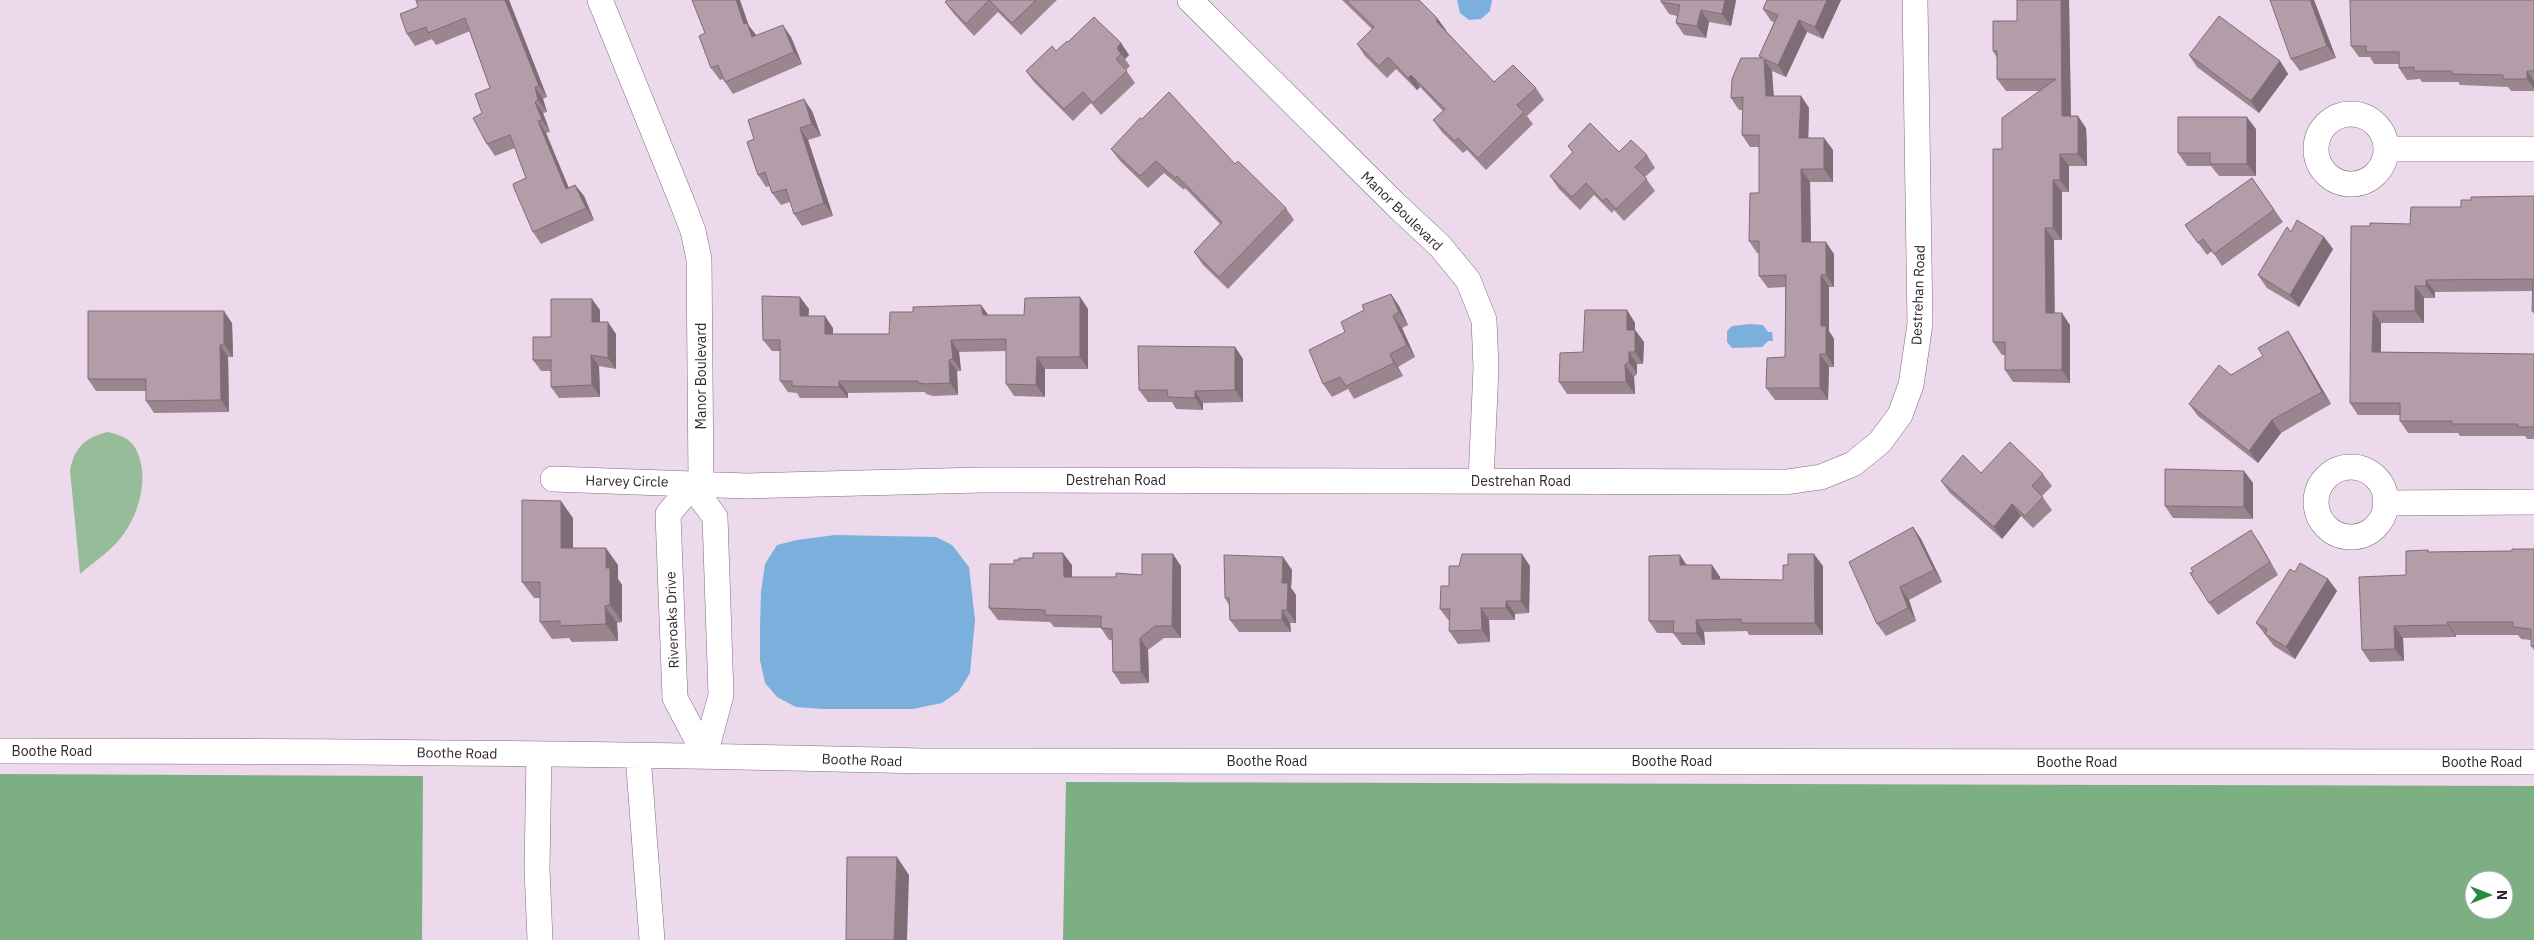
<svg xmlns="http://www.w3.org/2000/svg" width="2534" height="940" viewBox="0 0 2534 940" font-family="'IBM Plex Sans',sans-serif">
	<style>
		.green { fill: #96bc99 }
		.forest { fill: #7caf81; fill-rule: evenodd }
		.water { fill: #7ab0db }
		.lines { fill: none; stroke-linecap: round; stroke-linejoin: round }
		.minor-casing { stroke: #7e6d7e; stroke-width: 26 }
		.minor { stroke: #fff; stroke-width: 25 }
		.wall { fill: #9b8690 }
		.shaded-wall { fill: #7e6d76 }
		.building { fill: #b49ca8; stroke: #7e6d76 }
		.labels { text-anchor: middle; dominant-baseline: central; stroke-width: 4; stroke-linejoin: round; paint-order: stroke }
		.street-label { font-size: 14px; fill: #2f282f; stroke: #fff }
	</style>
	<rect width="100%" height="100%" fill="#ecd9ec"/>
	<path class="green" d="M107 432C117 434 128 437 134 446 150 471 141 509 125 532 115 548 95 561 80 574L70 470C75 447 85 438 107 432Z"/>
	<path class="forest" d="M0 774 423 776 422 940H0Z
		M1066 782 2534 786V940H1063ZM2474 880H2504V910H2474Z"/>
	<path class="water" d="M1457 0H1492L1490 11 1481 19 1469 20 1460 13Z
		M1750 324 1763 325 1768 332H1772L1773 341H1768L1762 347 1732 348 1727 342V331L1732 326Z
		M835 535 936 537 952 545 969 567 975 620 970 673 959 691 942 703 913 709H822L796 707 777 697 765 683 760 660V628L761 592 765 564 777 545 797 540Z"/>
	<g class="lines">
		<defs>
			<path id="minor" d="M600 0 682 202 693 231 699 259 701 482 692 486 668 514 675 698 705 755
				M1190 0 1396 205 1440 246 1468 280 1484 320 1486 368 1481 480
				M2316 149a35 35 0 1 1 70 0a35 35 0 1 1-70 0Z
				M2386 149H2534
				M2316 502a35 35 0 1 1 70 0a35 35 0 1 1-70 0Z
				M553 479 747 486 981 480 1786 482 1821 477 1853 464 1880 442 1900 415 1911 385 1920 324 1915 0
				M692 486 715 517 721 695 705 755
				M2385 503 2534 502
				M0 751C307 751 614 753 921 761L2534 762
				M539 755 537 868 540 940
				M638 755 652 940"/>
		</defs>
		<use href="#minor" class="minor-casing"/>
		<use href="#minor" class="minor"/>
	</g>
	<path class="wall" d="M509 0 547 97 543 99 547 112 543 113 550 132 546 133 569 188 575 185 584 196 594 220 541 244 533 232 526 178 515 148 495 156 487 144 482 113 490 88 470 31 436 45 432 39 415 46 407 34 418 7Z
		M947 0H1057L1021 35 998 12 974 36 954 14 945 2Z
		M1342 0H1419L1437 18 1446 30V31L1494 82 1536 88 1544 100 1527 116 1533 124 1486 170 1467 150 1463 153 1442 132 1433 120 1443 111 1420 87 1417 90 1396 69 1387 78 1365 56 1357 44 1372 29Z
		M1661 0H1736L1731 26 1709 22 1706 38 1684 35 1676 23 1677 16 1669 14 1661 2Z
		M1767 0H1841L1823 39 1807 32 1786 77 1772 71 1774 96H1801L1809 108 1808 138H1824L1833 150V182H1810L1811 242 1834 254V287H1829V331L1834 339V367H1829L1828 400H1775L1766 388 1785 357V287L1768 288 1759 276V253H1757L1749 241 1759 193V147H1750L1742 135 1743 110H1739L1731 98 1760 58 1759 56 1774 22 1771 21 1763 9Z
		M2069 0 2071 116 2086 128 2087 143V166H2069V192H2062V240H2054V313L2070 325V383L2013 382 2005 370V355H2002L1993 342 2002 149 2039 91H2006L1997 79V58L1993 51Z
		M2314 0 2336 58 2300 71 2291 59Z
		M2534 0V91H2511L2508 87 2460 85 2458 82H2422L2420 79 2407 80 2399 68V64H2374L2370 57H2359L2351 46Z
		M749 26 756 35 791 37 802 64 733 94 723 79 720 80 711 68 705 33Z
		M1068 42 1121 43 1129 55 1125 59 1130 66 1126 70 1135 83 1101 115 1091 103 1073 121 1034 82 1026 71 1056 51Z
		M2189 55 2280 61 2288 74 2259 113 2197 67Z
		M812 111 821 136 808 140 833 216 802 226 794 214 790 202 781 205 772 193 770 186 766 187 758 175 754 139Z
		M1142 119 1235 164 1286 208 1294 220 1228 289 1203 265 1194 252 1220 224 1185 188 1184 190 1164 173 1148 188 1120 161 1111 149Z
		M2256 129V176H2219L2211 166H2187L2178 153Z
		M1568 146 1647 155 1655 168 1645 177 1655 191 1624 221 1614 210 1612 213 1594 195 1580 210 1559 189 1550 176 1573 153Z
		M2252 178 2283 222 2222 266 2212 251 2207 255 2185 225Z
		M2534 196V314L2532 311 2533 291 2435 292V298H2424V323H2381V352L2534 354V439H2527L2525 436H2460L2458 433H2408L2400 421V415H2358L2350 403 2370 226 2410 224 2461 207 2471 200Z
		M2291 232 2324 237 2333 249 2299 307 2267 288 2258 275Z
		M1391 294 1399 306 1408 325 1402 328 1415 357 1398 367 1403 376 1354 399 1348 389 1332 397 1323 384 1345 332 1364 310Z
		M1080 297 1088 309V369H1045V397L1014 396 1006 384V351L959 352 961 371H957L958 395 933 396 926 394 925 392 848 393V398H800L797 393 788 392 780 381V351H772L763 340 809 309 808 316 833 328V334H889L913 312 981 305 988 315H1024Z
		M600 310V322L616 334V369L599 366 600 397 559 398 551 387V371H541L533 360 551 337Z
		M1627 310 1635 323V330L1644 342 1643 364H1637V374L1634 377 1635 394H1567L1559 382 1583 352Z
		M232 323 233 357H228L229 412 154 413 146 401V391H96L88 379Z
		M2288 331 2296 344 2331 404 2281 433 2258 463 2198 416 2189 404 2231 375 2263 356Z
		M1235 347 1243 359V402L1203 403V410L1176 409 1172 402H1148L1139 390Z
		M2244 471 2253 483V519L2173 518 2165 506Z
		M1981 473 2043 474 2052 486 2042 496 2052 510 2033 528 2021 516 2002 539 1950 493 1941 481Z
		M573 518V548L618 565V579L622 585V622L617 623 618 641 572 642 569 638 552 639 540 622V598H534L522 582Z
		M1913 527 1921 539 1942 582 1909 600 1916 621 1886 636 1877 624Z
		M2259 542 2278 575 2218 615 2209 603Z
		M2534 549V650L2531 646V640L2521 639 2518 635H2456V637L2403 638 2404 661 2370 662 2362 650 2406 575 2428 550 2429 552 2512 551Z
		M1283 557 1292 570 1291 588 1296 595V623H1290L1291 632H1239L1230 620 1229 605 1225 598Z
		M1019 560 1072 565V577H1116L1142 575 1181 566V638H1164L1148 650 1149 683 1121 684 1113 672 1112 640H1109L1101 628 1054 627 1050 622 998 620 989 608 1014 564Z
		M1687 565H1712L1720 577V579L1783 580 1823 566V635H1749L1747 631 1704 632 1705 645H1682L1673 633H1657L1649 621Z
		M1530 566 1529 613 1515 614V620H1489L1490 642 1458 644 1449 631 1450 621H1449L1440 609 1449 586Z
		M2295 572 2328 579 2337 591 2295 659 2274 646 2256 623Z"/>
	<path class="shaded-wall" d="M505 0H509L547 97 539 86Z
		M736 0H740L749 26 756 35 752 37 744 24Z
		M1725 0H1736L1731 26 1722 14Z
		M1827 0H1841L1823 39 1815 27Z
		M2061 0H2069L2071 128 2062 116Z
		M2310 0H2314L2336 58 2327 46Z
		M1701 10 1709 22 1706 38 1697 26Z
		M1437 18 1446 30V34L1437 22Z
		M1799 20 1807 32 1786 77 1778 65Z
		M783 25 791 37 802 64 794 52Z
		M1121 43 1129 55 1125 59 1117 48Z
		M1764 59 1772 71 1774 108 1766 96Z
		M2280 61 2288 74 2259 113 2251 101Z
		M2527 71 2534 81V89L2527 79Z
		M1411 75 1420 87 1417 90 1408 78Z
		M535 87 543 99 547 112 538 100Z
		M1801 96 1809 108 1808 150 1799 138Z
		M804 99 812 111 821 136 812 124Z
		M535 102 543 113 550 132 542 120Z
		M2078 116 2086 128 2087 166 2078 154Z
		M2247 117 2256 129V176L2247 164Z
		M538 121 546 133 574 201 566 189Z
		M800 128 808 140 833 216 824 203Z
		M1824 138 1833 150V182L1824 169Z
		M2060 154 2069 166V192L2060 180Z
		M1801 169 1810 182 1811 254 1802 242Z
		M2053 180 2062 192V240L2053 228Z
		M575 185 584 196 594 220 586 208Z
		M2045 228 2054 240 2055 325 2046 313Z
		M2324 237 2333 249 2299 307 2290 295Z
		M1826 242 1834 254V287L1826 275Z
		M1821 275 1829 287V331L1834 339V367L1826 354 1821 326Z
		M2426 280 2435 292V298L2426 286Z
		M2415 286 2424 298V323L2415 311Z
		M1391 294 1399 306 1408 325 1399 312Z
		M800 297 809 309 808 328 800 316Z
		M1080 297 1088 309V369L1080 357Z
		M592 299 600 310V334L592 322Z
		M981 305 989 316 983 315Z
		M1627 310 1635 323V330L1644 342 1643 364 1635 352 1627 330Z
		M224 311 232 323 233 357 224 344Z
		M2373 311 2381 323V364L2372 352Z
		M2062 313 2070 325V383L2062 370Z
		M825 316 833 328V346L825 334Z
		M1393 316 1402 328 1415 357 1407 345Z
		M608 322 616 334V369L608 358Z
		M2288 331 2296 344 2331 404 2322 392Z
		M951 340 959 352 961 371 953 359Z
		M220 345 228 357 229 412 221 400Z
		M1235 347 1243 359V402L1235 390Z
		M1629 352 1637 364V374L1629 362Z
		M1390 354 1398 367 1403 376 1394 363Z
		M1820 354 1829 367 1828 400 1820 388Z
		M591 355 599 366 600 397 592 385Z
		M1037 357 1045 369V397L1036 385Z
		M949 360 957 371 958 395 950 383Z
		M1625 365 1634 377 1635 394 1626 382Z
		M839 381 848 393V398L839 387Z
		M1195 391 1203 403V410L1195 398Z
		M2272 420 2281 433 2258 463 2249 451Z
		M2244 471 2253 483V519L2244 507Z
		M561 501 573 518V565L561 548Z
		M2012 504 2021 516 2002 539 1994 527Z
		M1913 527 1921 539 1942 582 1934 570Z
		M2251 530 2259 542 2278 575 2270 562Z
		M606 548 618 565V579L622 585V622L610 605 606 568Z
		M1063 553 1072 565V589L1064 577Z
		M1173 554 1181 566V638L1172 626Z
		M1522 554 1530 566 1529 613 1521 601Z
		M1814 554 1823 566V635L1815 623Z
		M1680 555 1688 567 1680 565Z
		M1283 557 1292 570 1291 588 1296 595V623L1287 610 1282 583Z
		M1712 565 1720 577V591L1712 579Z
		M2328 579 2337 591 2295 659 2286 647Z
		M1900 587 1909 600 1916 621 1908 608Z
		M1506 601 1515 614V620L1506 608Z
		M605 606 617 623 618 641 606 624Z
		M1481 608 1489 620 1490 642 1482 630Z
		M1282 610 1290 623 1291 632 1282 620Z
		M1696 620 1704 632 1705 645 1697 633Z
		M2447 622 2456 635V637L2448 625Z
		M2394 626 2403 638 2404 661 2395 649Z
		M1140 638 1148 650 1149 683 1141 672Z
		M897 857 909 875 907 940H894Z"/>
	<path class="building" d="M416 0H505L539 86 535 87 538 100 535 102 542 120 538 121 566 189 575 185 586 208 533 232 514 188 513 184 526 178 510 135 487 144 473 118 482 113 475 94 490 88 465 18 428 33 426 27 407 34 400 14 418 7Z
		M692 0H736L744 24 747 23 752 37 783 25 794 52 725 82 718 65 711 68 699 36 705 33Z
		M947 0H989L966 24 945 2Z
		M989 0H1036L1012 23Z
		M1346 0H1419L1437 18V22L1494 82 1513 65 1536 88 1517 105 1524 112 1478 158 1458 138 1455 141 1433 120 1445 109 1411 75 1408 78 1388 57 1379 66 1357 44 1374 27Z
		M1661 0H1725L1722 14 1701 10 1697 26 1676 23 1680 5 1661 2Z
		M1767 0H1827L1815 27 1799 20 1778 65 1764 59 1766 96H1801L1799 138H1824V169H1801L1802 242H1826V275H1821V326H1826V354H1820V388H1766L1767 358 1785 357 1786 275 1759 276V241H1749L1750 193H1759V135H1742L1743 97 1731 98 1732 79 1741 58H1763L1759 56 1778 15 1763 9Z
		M2017 0H2061L2062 116H2078V154H2060V180H2053V228H2045L2046 313H2062V370H2005V342H1993V149H2002V118L2056 79H1997V51H1993V21H2017Z
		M2270 0H2310L2327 46 2291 59Z
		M2350 0H2534V71H2527V79H2503V75L2452 74V71H2414V67L2399 68V52H2366V46H2351Z
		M2219 16 2280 61 2251 101 2189 55Z
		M1094 17 1121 43 1117 48 1121 54 1116 59 1127 71 1093 103 1083 92 1064 109 1026 71 1052 46 1056 51 1067 41 1068 42Z
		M1169 92 1235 164 1238 161 1286 208 1219 277 1194 252 1222 222 1177 176 1175 178 1156 161 1140 176 1111 149 1140 118 1142 119Z
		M804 99 812 124 800 128 824 203 794 214 786 189 772 193 765 172 758 175 747 142 754 139 748 120Z
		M2178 117H2247V164H2210V153H2178Z
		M1590 123 1619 152 1631 140 1647 155 1635 167 1647 179 1616 209 1606 198 1603 201 1586 183 1572 197 1550 176 1573 152 1568 146Z
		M2252 178 2274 210 2214 254 2203 239 2198 243 2185 225Z
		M2534 196V311H2532L2533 279 2426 280V286H2415V311H2373L2372 352 2534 354V427H2518V424H2452V421H2400V403H2350L2351 226H2370V223L2410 224 2411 207H2461V200H2471V197Z
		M2297 220 2324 237 2290 295 2258 275 2287 227 2291 232Z
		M1391 294 1399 312 1393 316 1407 345 1390 354 1394 363 1346 386 1340 377 1323 384 1309 350 1345 332 1341 322 1364 310 1362 305Z
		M762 296 800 297V316H825V334H889L890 312H913V307L981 305 983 315H1024L1025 298 1080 297V357H1037L1036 385 1006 384V339L951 340 953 359 949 360 950 383 925 384 918 383V381H839V387L792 386V381H780V340H763Z
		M551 299H592V322H608V358L591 355 592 385 551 387V360H533V337H551Z
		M1585 310H1627V330H1635V352H1629V362L1625 365 1626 382H1559L1560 353 1583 352Z
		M88 311H224V344L220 345 221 400 146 401V379H88Z
		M2288 331 2322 392 2272 420 2249 451 2189 404 2219 365 2231 375 2263 356 2258 348Z
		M1138 346 1235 347V390L1195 391V398L1168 397 1167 390H1139Z
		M2010 442 2043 474 2032 486 2043 497 2025 516 2012 504 1994 527 1941 481 1963 455 1981 473Z
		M2165 469 2244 471V507L2165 506Z
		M522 500 561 501V548H606V568H610V605L605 606 606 624 560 626V621L540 622V582H522Z
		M1913 527 1934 570 1900 587 1908 608 1877 624 1849 562Z
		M2251 530 2270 562 2209 603 2190 573 2193 572 2191 568Z
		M2512 549H2534V646H2531V629L2513 627V622H2447L2448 625 2394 626 2395 649 2362 650 2359 577 2406 575V551L2428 550V552L2512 551Z
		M1033 553H1063L1064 577H1116V573L1142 575V554H1173L1172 626H1155L1140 638 1141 672H1113L1112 629 1101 628V616L1045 615V610L989 608 990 564H1014V560H1019V558H1033Z
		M1462 554H1522L1521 601H1506V608H1481L1482 630 1449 631 1450 609H1440L1441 586H1449V566H1459Z
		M1788 554H1814L1815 623H1741V619L1696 620 1697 633H1673L1674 621H1649V556L1680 555V565H1712V579L1783 580V565H1788Z
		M1224 555 1283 557 1282 583H1288L1287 610H1282V620H1230L1229 598H1225Z
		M2300 563 2328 579 2286 647 2265 634 2267 629 2256 623 2290 569 2295 572Z
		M847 857H897L894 940H846Z"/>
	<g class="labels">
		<g class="street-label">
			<text transform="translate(1402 211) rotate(44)">Manor Boulevard</text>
			<text transform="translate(1918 295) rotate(-88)">Destrehan Road</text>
			<text transform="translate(701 376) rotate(-90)">Manor Boulevard</text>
			<text x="1116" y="480">Destrehan Road</text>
			<text transform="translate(627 481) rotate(1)">Harvey Circle</text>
			<text x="1521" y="481">Destrehan Road</text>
			<text transform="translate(672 620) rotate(-92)">Riveroaks Drive</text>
			<text x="52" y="751">Boothe Road</text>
			<text transform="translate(457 753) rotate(1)">Boothe Road</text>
			<text transform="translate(862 760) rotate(2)">Boothe Road</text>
			<text x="1267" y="761">Boothe Road</text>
			<text x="1672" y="761">Boothe Road</text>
			<text x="2077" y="762">Boothe Road</text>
			<text x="2482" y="762">Boothe Road</text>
		</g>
	</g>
	<g transform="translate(2489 895) rotate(90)"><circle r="24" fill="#ffffff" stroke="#aca9ac"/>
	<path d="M0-4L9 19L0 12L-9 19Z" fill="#258b41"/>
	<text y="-8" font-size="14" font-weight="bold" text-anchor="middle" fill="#2f282f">N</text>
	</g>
</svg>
